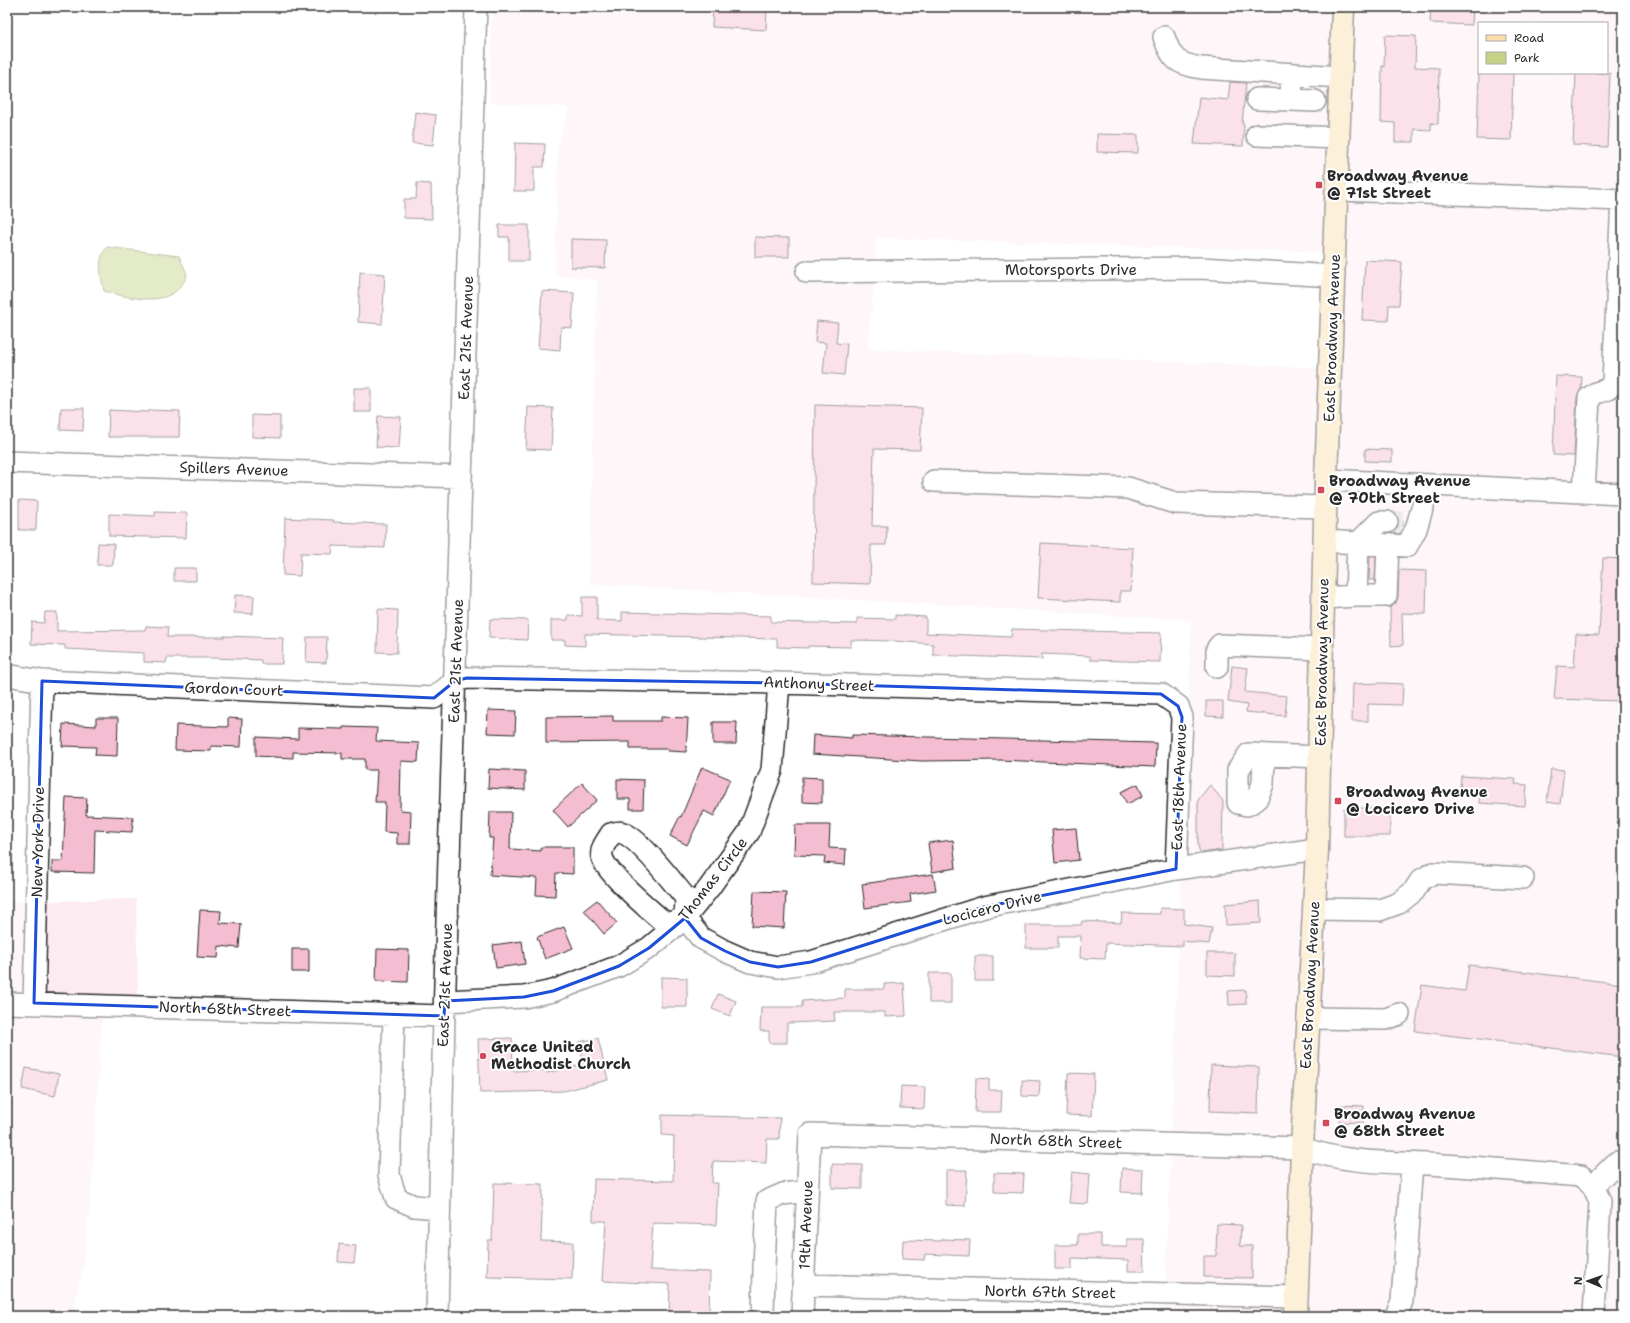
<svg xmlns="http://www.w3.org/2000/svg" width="1630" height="1323" viewBox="0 0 1630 1323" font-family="'Shantell Sans',sans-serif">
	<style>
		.built { fill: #fcebf1; fill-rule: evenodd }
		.green { fill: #c3d286; stroke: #777e58 }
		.building { fill: #f5bdd1; stroke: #2b2b2b }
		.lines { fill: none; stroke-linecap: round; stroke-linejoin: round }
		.minor-tunnel { stroke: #d5d5d5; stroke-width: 21; stroke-dasharray: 21 10; stroke-linecap: butt }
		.minor-casing { stroke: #2b2b2b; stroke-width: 24 }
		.major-casing { stroke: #2b2b2b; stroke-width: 25 }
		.minor { stroke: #fff; stroke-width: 21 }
		.major { stroke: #fbddab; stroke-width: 22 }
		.marked { fill: none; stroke: #1d4ed8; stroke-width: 3; stroke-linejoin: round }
		.poi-dot { fill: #d1495b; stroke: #fff; stroke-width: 1.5 }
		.labels { text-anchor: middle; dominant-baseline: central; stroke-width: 4; stroke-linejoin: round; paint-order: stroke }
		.poi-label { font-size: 15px; font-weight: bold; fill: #2b2b2b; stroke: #fff; text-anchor: start }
		.street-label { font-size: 15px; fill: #2b2b2b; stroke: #fff }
	</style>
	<rect width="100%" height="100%" fill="#fff"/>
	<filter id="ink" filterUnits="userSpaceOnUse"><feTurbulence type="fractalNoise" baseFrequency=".025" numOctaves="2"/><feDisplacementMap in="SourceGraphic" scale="8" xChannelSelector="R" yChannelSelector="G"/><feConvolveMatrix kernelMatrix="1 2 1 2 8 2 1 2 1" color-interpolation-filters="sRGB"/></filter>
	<g filter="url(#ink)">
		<path class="built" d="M492 7H1335L1333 69 1202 61 1178 51 1170 28 1155 32 1162 57 1333 84 1327 252 877 238 875 264 799 265V279H874L868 349 1322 368 1309 842 1185 861 1191 620 589 584 597 280 555 275 558 146 569 107 490 103Z
			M1352 7H1623V192L1346 182ZM1479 23H1607V73H1479Z
			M1346 197 1623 207V487L1335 473Z
			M1334 488 1623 502V1316H1304Z
			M1309 858 1294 1140 1171 1137 1181 877Z
			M136 899 138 999 42 996 45 901Z
			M7 901H28L26 996 7 995Z
			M7 1010 102 1013 91 1197 84 1261 72 1316H7Z
			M1171 1151 1293 1155 1288 1290 1165 1287Z
			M1165 1302 1288 1305V1316H1164Z"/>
		<path class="green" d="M107 247 179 256 187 274C176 310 132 299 104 291 101 275 96 261 107 247Z"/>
		<path class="building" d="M713 7H767L766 30 712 27Z
			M1431 7H1473L1472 25 1430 23Z
			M1385 35 1416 36 1415 67 1439 68 1438 124 1431 123V130L1414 129V142H1395V123L1381 122 1382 66 1384 67Z
			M1479 73H1513L1511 140 1477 139Z
			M1576 73H1610L1607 147 1573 145Z
			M1230 82 1246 83 1242 124H1244L1243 146 1194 144 1199 97 1228 100Z
			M415 112 436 115 433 145 412 143Z
			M1097 134 1138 135V153L1097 152Z
			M515 143 545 144 544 167H534V191H514Z
			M417 183 431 184 432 219 404 218V199H416Z
			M499 225H529V261H509V237H499Z
			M755 237 789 238V257H755Z
			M571 239 606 240 605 268 571 267Z
			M1365 260 1402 262 1399 305H1389L1388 321 1362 320Z
			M360 272 385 274 382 324 358 322Z
			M542 291 574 293 572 328 561 327 560 350 538 348Z
			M817 321 838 323 836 343 847 344 844 375 823 373 826 343 815 342Z
			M1556 376 1582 377 1581 389 1577 397 1574 456 1553 455Z
			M354 388H371V412H354Z
			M815 405 922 408 920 450 874 449 872 526H887L886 545H871L870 584 813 582Z
			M528 407 553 408 551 450 526 449Z
			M61 408H84L83 431 60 430Z
			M109 410 148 412 149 410 180 411 179 437H108Z
			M252 415 280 416V438L252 437Z
			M378 416 401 417 399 448 376 447Z
			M1365 449 1392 450V462L1365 461Z
			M19 500 37 501 36 530H19Z
			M155 512 187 513 186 538 109 536V514L155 516Z
			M285 518 334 520 333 522 386 524 385 548 333 546 332 554 301 553 300 576 283 575Z
			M1398 520H1403V528L1400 534 1391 533 1398 528Z
			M98 543 114 544 113 565H97Z
			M1041 543 1133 548 1131 591H1120V602L1038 598Z
			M1370 556H1376L1375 580H1369Z
			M1603 558 1623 559V701L1554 699 1557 666 1574 667 1576 634 1599 635Z
			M174 568H196V581H174Z
			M1399 570 1427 571 1426 614 1402 613 1403 645 1391 646 1390 607 1396 603 1398 597Z
			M235 595 254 596 253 614 234 613Z
			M582 597H597V620L622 621V612L771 616V622L857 624V618L895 619V615L926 617V633L1011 637 1012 629 1161 633 1160 662 1090 660V656L1042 654V659L933 655V644L894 641 851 640V647L808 646V648L777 647V639L585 634V646L565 645V640H551V620H568V615L582 616Z
			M378 609 398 610 397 653 377 652Z
			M45 612H57V631L145 630 146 626 168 627 167 637H224V636L283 638 282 664H261V660L214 658H167L166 663 144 662V653L65 649V645L31 644 32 622 44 623Z
			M490 619 528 620 527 640 489 638Z
			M307 637H327L326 663 306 662Z
			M1232 666 1248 668 1245 692 1287 696 1285 716 1246 712 1247 705 1228 702Z
			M1383 683 1403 684 1402 705 1368 704V721H1352L1353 684Z
			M1206 701H1223V717L1206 716Z
			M488 710 516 711 515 734 487 733Z
			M613 716V721H661V717L688 718 686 752 668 751V749H630V742L546 743V717Z
			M96 718H118L117 756 95 755 96 747 62 746 63 724 96 726Z
			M228 718 242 719 241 747 211 746V751L175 750 176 725 228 727Z
			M713 722H737L736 744H713Z
			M343 727 377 728 376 741 419 743 418 762 401 761 400 810 411 811 410 844H397V833L384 832 385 802H375L377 770H365V759H342V753L293 752V758L256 756V737L298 739V728L343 729Z
			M813 735 852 738V735L1156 743 1155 767 1000 760 922 761 812 754Z
			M702 767 730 779 714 816 704 811 687 845 670 836 680 816 681 817Z
			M489 769 525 771V790L488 788Z
			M1551 769 1564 770 1560 804 1547 802Z
			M1461 776 1516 779 1515 784 1527 785 1525 806 1479 803 1480 790 1460 789Z
			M802 777 822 778V803L802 802Z
			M617 779 644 780 643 809H630V799H617Z
			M582 783 597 800 568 827 553 810Z
			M1138 784 1143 796 1127 804 1121 792Z
			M1210 785 1223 801 1222 850 1200 853 1198 845V800Z
			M66 797 87 798 86 815 133 817 132 832 95 830 94 873 52 872V861H63Z
			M1344 808H1390V836H1344Z
			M490 812H511L510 849 541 851V847H573V874L556 873 555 896 536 895 537 878 490 875 493 838H489Z
			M795 825H830L829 848 846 849 845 865 824 863 825 856 794 855Z
			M1076 828 1079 860 1055 863 1052 830Z
			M953 840 956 868 932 872 928 843Z
			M933 874 936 890 910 894 911 902 865 908 862 884Z
			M754 891 786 892 784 928 752 926Z
			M597 900 617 923 604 934 584 910Z
			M1260 901 1261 923 1226 925 1225 904Z
			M1160 908 1184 909V924L1212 928 1209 944 1183 941V946L1106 943 1105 959 1080 958 1081 936H1058V948H1026V925H1081L1082 921 1121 923 1122 913 1160 914Z
			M200 910 221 911 220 923 241 924 239 948 219 946 218 958 197 957Z
			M564 927 573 948 545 959 537 937Z
			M522 941 525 964 496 968 493 945Z
			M292 949H309V972H292Z
			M377 949 409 950 408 982 376 981Z
			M1207 953H1235V976L1207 975Z
			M975 956H993V981H975Z
			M1469 965 1623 984V1057L1415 1031 1422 985 1465 991Z
			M929 973H951V1003H929Z
			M661 977 687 978V1007H661Z
			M904 983 906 1016 885 1017V1012H834L835 1021 787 1023V1043H769V1031H760L761 1007H802V1001L845 998V989H884V984Z
			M1246 990V1004L1229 1005 1228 991Z
			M718 994 736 1001 730 1016 712 1009Z
			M512 1038 513 1071 547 1070V1073L584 1064 579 1042 598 1038 608 1080 564 1091 480 1093 478 1039Z
			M1211 1065 1259 1067 1258 1113 1210 1111Z
			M26 1068 59 1074 55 1096 22 1089Z
			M1068 1073 1094 1074 1092 1116 1066 1115Z
			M976 1078 989 1079V1090H1002L1001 1112H975Z
			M1022 1080 1040 1081 1039 1097 1022 1096Z
			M901 1086 925 1087 924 1109 900 1108Z
			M1340 1105 1364 1106 1363 1123 1339 1122Z
			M662 1115 780 1118 779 1139H767L766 1163 713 1161 712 1183H718L716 1225 653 1223 650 1270 710 1272 709 1316H669L670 1284 602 1281 606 1221H593L594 1179 673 1181 674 1136 662 1135Z
			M832 1164 862 1165V1189L832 1188Z
			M1122 1168 1143 1169 1142 1193 1121 1192Z
			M946 1170H967L965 1206 946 1205Z
			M1072 1172 1090 1174 1088 1204 1069 1203Z
			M994 1173 1024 1174 1023 1193 994 1192Z
			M494 1183 543 1184 541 1241 573 1242 572 1279 487 1277 488 1240H492Z
			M1217 1224 1241 1225 1240 1246H1252V1278L1204 1277V1256H1216Z
			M1078 1234H1101V1247H1127V1239H1144L1145 1271H1128V1260L1072 1258V1269H1055V1245H1078Z
			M941 1239 970 1240 969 1256 925 1254 924 1260 902 1259 903 1240 941 1241Z
			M339 1244 356 1246 354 1263 338 1262Z"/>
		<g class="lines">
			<path class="minor-tunnel" d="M1387 522H1403"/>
			<defs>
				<path id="minor" d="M1164 37C1172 60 1177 64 1201 68L1341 77
					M1257 99 1291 100 1292 74
					M1291 100 1315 101
					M1257 135 1339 138
					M1338 190 1623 200
					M807 272 1200 268 1334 276
					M7 462 461 477
					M1326 480 1623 494
					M934 481 1128 488 1175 503 1325 507
					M1584 493 1589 398 1596 393 1608 389 1613 382 1622 200
					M1325 541 1407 546 1416 529 1429 485
					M1356 596H1386L1388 545
					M1323 598 1356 596 1358 543 1379 522H1387
					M1217 667V649L1220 645 1322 649
					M7 675 42 681 434 698 455 681 467 678 779 683 1161 694 1178 706 1182 717 1176 869
					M1264 755 1263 784 1256 800 1247 805 1238 803V770L1249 754 1320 757
					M1314 909 1380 910 1399 903 1414 891 1421 880 1433 873 1523 878
					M685 918 686 898C673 883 640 839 623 833 619 831 615 833 611 834 607 841 600 848 602 857 606 873 652 912 666 924L685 918 701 938 725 951 750 962 778 967 811 962 984 907 1176 869 1317 849
					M445 1001 524 997 553 991 619 966 649 948 685 918 709 888 749 832 772 770 779 683
					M7 1003 444 1016
					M34 1003 42 681
					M394 1014 389 1175 396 1198 414 1206 439 1208
					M1308 1018 1386 1019 1399 1014
					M1593 1186 1617 1162H1623
					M803 1285 1296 1297
					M437 1316 444 1016 476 7
					M763 1316 764 1267 767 1201 783 1194 807 1191
					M802 1316 810 1134 1302 1148C1346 1163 1382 1162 1428 1164 1479 1167 1530 1172 1581 1176L1593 1186 1600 1201 1594 1316
					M1396 1316 1402 1301 1412 1164"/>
				<path id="major" d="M1296 1316 1302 1148 1317 849 1326 480 1343 7"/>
			</defs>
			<use href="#minor" class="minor-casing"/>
			<use href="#major" class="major-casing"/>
			<use href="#minor" class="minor"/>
			<use href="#major" class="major"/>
		</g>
	</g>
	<path d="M0 0H1630V1323H0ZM467 678 779 683 1161 694 1178 706 1182 717 1176 869 984 907 811 962 778 967 750 962 725 951 701 938 685 918 649 948 619 966 553 991 524 997 445 1001 444 1016 34 1003 42 681 434 698 455 681Z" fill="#fff" fill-opacity=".55" fill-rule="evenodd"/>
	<path class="marked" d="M467 678 779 683 1161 694 1178 706 1182 717 1176 869 984 907 811 962 778 967 750 962 725 951 701 938 685 918 649 948 619 966 553 991 524 997 445 1001 444 1016 34 1003 42 681 434 698 455 681Z"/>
	<g class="poi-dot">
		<rect x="1315" y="181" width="8" height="8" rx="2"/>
		<rect x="1317" y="486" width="8" height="8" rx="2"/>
		<rect x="1334" y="797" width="8" height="8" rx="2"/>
		<circle cx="483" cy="1056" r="4"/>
		<rect x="1322" y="1119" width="8" height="8" rx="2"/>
	</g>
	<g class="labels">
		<g class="poi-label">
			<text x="1327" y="176">Broadway Avenue<tspan x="1327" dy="17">@ 71st Street</tspan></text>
			<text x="1329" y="481">Broadway Avenue<tspan x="1329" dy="17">@ 70th Street</tspan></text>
			<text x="1346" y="792">Broadway Avenue<tspan x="1346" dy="17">@ Locicero Drive</tspan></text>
			<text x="491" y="1047">Grace United<tspan x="491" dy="17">Methodist Church</tspan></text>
			<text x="1334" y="1114">Broadway Avenue<tspan x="1334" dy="17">@ 68th Street</tspan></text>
		</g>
		<g class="street-label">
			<text x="1071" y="270">Motorsports Drive</text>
			<text transform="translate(466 338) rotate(-88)">East 21st Avenue</text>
			<text transform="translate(1332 338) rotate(-88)">East Broadway Avenue</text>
			<text transform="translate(234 469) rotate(2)">Spillers Avenue</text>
			<text transform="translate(456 661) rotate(-88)">East 21st Avenue</text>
			<text transform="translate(1322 662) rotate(-89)">East Broadway Avenue</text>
			<text transform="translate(819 684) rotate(2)">Anthony Street</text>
			<text transform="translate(234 689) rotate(2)">Gordon Court</text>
			<text transform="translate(1179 787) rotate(-88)">East 18th Avenue</text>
			<text transform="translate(38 842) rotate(-89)">New York Drive</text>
			<text transform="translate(713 879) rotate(-52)">Thomas Circle</text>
			<text transform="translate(992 908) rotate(-14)">Locicero Drive</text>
			<text transform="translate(445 985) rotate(-88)">East 21st Avenue</text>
			<text transform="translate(1310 985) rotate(-87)">East Broadway Avenue</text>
			<text transform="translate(225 1009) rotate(2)">North 68th Street</text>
			<text transform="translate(1056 1141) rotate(2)">North 68th Street</text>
			<text transform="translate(806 1225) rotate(-88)">19th Avenue</text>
			<text transform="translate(1050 1292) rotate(1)">North 67th Street</text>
		</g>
	</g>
	<rect width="1630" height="1323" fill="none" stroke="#fff" stroke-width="24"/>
	<rect x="12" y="12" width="1606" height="1299" fill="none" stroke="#2b2b2b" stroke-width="1.5" filter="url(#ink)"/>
	<rect x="1478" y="22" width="130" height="52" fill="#ffffff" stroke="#aaaaaa"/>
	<rect x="1486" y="35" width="20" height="6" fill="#fbddab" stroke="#aaaaaa"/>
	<text x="1514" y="42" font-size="12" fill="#2b2b2b">Road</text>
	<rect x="1486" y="52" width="20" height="12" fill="#c3d286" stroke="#aaaaaa"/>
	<text x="1514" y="62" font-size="12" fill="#2b2b2b">Park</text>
	<g transform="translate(1588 1281) rotate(272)" stroke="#ffffff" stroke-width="3" paint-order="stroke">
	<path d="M0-3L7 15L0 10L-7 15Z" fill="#2b2b2b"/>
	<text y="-6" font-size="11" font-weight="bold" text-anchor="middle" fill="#2b2b2b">N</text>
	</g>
</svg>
